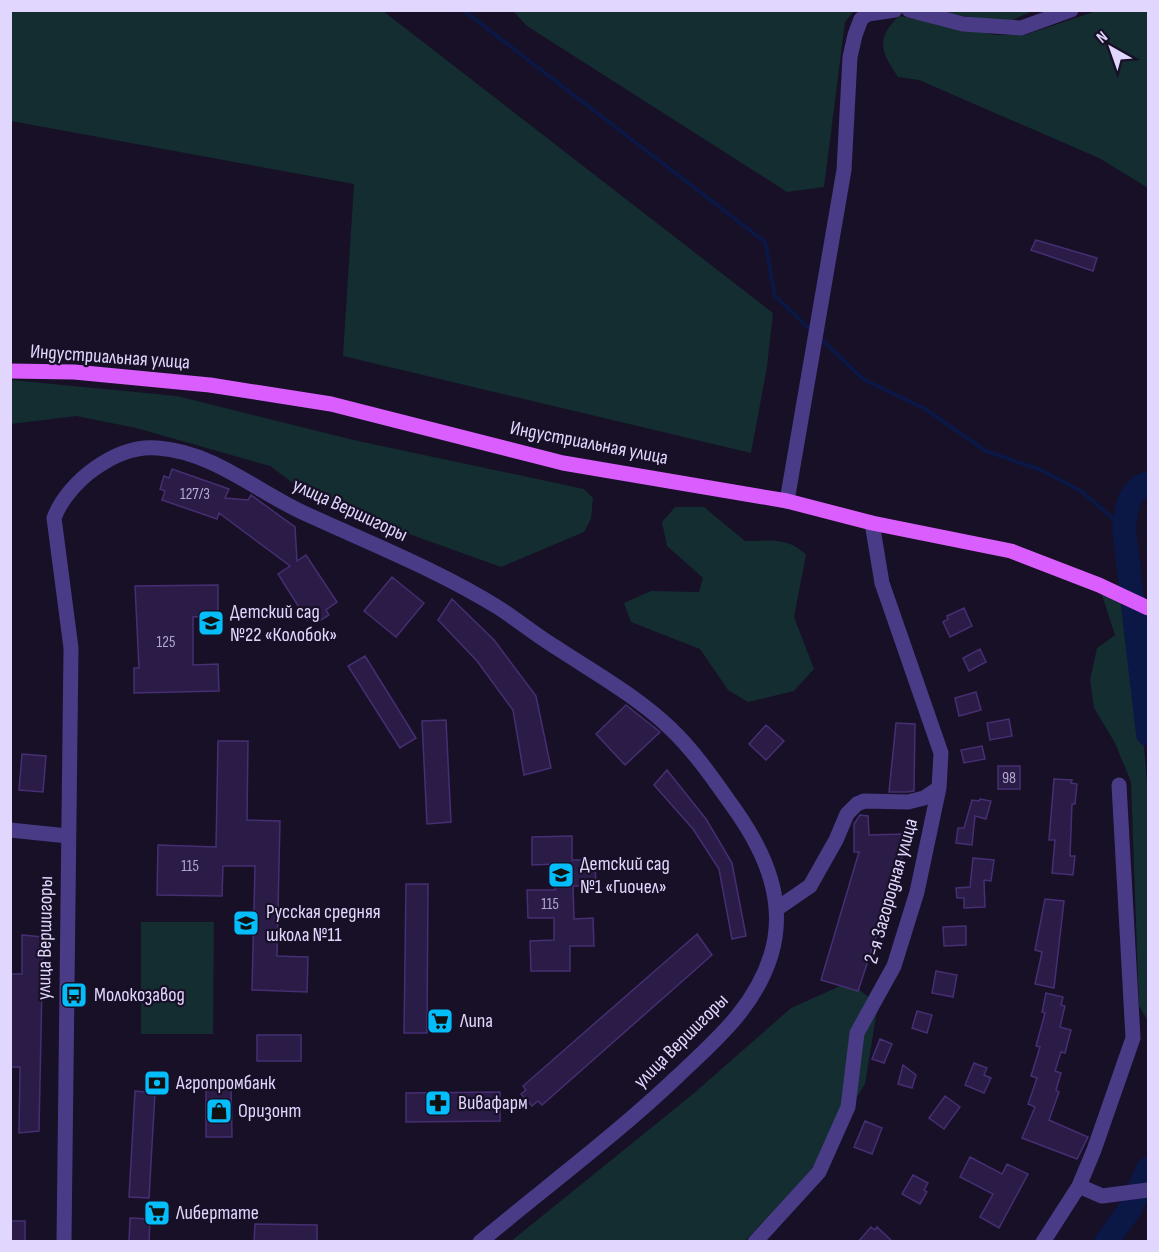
<svg xmlns="http://www.w3.org/2000/svg" width="1159" height="1252" viewBox="0 0 1159 1252" font-family="'Sofia Sans Condensed',sans-serif">
	<style>
		.green { fill: #132d30 }
		.lines { fill: none; stroke-linecap: round; stroke-linejoin: round }
		.stream { stroke: #0b1744; stroke-width: 4 }
		.river { stroke: #0b1744; stroke-width: 24 }
		.building { fill: #2b1c47; stroke: #462e73; stroke-width: 1.5 }
		.minor { stroke: #493b85; stroke-width: 15 }
		.major { stroke: #d95efd; stroke-width: 15 }
		.labels { text-anchor: middle; dominant-baseline: central; stroke-width: 4.5; stroke-linejoin: round; paint-order: stroke }
		.number-label { font-size: 16px; fill: #b3a8d0 }
		.street-label { font-size: 20px; fill: #e0d6fe; stroke: #171026 }
		.poi-label { font-size: 20px; fill: #e0d6fe; stroke: #171026; text-anchor: start }
	</style>
	<rect width="100%" height="100%" fill="#171026"/>
	<path class="green" d="M10 11H383L773 313 767 367 751 453 343 356 354 184 11 121Z
		M513 11H854L845 22 824 187 787 192 527 26Z
		M936 11H1033L1005 23Z
		M1096 11H1148V188L1099 158 919 80 898 77C881 52 875 39 899 16L996 35H1025Z
		M11 380 177 396 358 441 584 489 593 498 591 519 584 532 501 567 348 512 301 489 270 466 136 428 76 416 11 424Z
		M675 507H704L745 541C768 541 789 537 806 555L794 617 814 669 794 691 748 702 728 690 700 649 631 622 624 603 651 591 699 592 703 578 667 546 662 522Z
		M1108 592 1122 596 1129 610 1136 650 1148 795 1147 1019 1139 1006 1131 782 1115 743 1094 708 1090 680 1097 648 1115 635 1102 595Z
		M141 922H214L213 1034H141Z
		M849 982 878 1004 865 1084 811 1170 745 1241 510 1242 693 1094 791 1008Z"/>
	<g class="lines">
		<path class="stream" d="M463 10 765 242 775 296 811 330
			M819 337 863 379 925 409 986 451 1041 470 1081 491 1124 528"/>
		<path class="river" d="M1148 483C1127 491 1127 507 1124 528L1148 734
			M1106 1242 1130 1209 1148 1169"/>
	</g>
	<path class="building" d="M1036 240 1097 258 1093 271 1031 250Z
		M172 469 229 489 225 498 248 500 251 495 295 527 297 561 306 555 337 602 326 610 329 615 321 620 317 614 307 620 278 574 290 566 219 513 217 519 162 500 165 491 160 489 164 476 169 478Z
		M392 577 424 603 396 637 364 611Z
		M218 585V616L193 617V665L218 664 219 691 134 693V668H139L135 586Z
		M452 599 494 640 536 696 551 768 524 775 513 710 477 661 438 620Z
		M964 608 972 626 950 637 943 622 948 619 947 616Z
		M980 649 986 662 969 671 963 658Z
		M365 656 416 738 400 748 348 666Z
		M976 692 981 710 959 716 955 698Z
		M626 705 660 732 625 765 596 734Z
		M1009 719 1012 736 990 740 987 723Z
		M446 720 451 822 427 824 422 721Z
		M896 723 915 724 914 791 907 792H889Z
		M766 725 784 741 766 760 749 744Z
		M218 741H248L247 820 280 821 277 956 308 957 307 992 252 990 255 866H223L222 896 157 895 158 845 216 847Z
		M982 746 985 759 964 763 961 750Z
		M22 754 46 756 43 792 19 790Z
		M998 766H1020V789H998Z
		M667 770 706 819 732 863 746 936 732 939 719 869 693 829 654 785Z
		M1054 779 1072 780 1071 783 1077 784 1075 804H1072L1070 856H1075L1073 875 1052 873 1055 840H1049Z
		M980 799 991 801 986 819 975 816 972 845 956 843 958 828H964L972 800 979 801Z
		M860 815 868 816 869 835 903 834 901 877H896L858 991 821 980 859 852H854V824Z
		M572 836V860H595L596 886H573L574 919 593 918 594 946H570V971H531L530 941 554 940V918H528L527 890H555V864L532 865V837Z
		M973 858 994 860 991 881 984 880 985 907 964 908V898H957L956 888 970 887Z
		M406 884H428L427 1033H404Z
		M1045 899 1064 901 1054 988 1035 984 1042 952 1035 950Z
		M966 926V945L944 946 943 927Z
		M697 934 712 955 542 1105 538 1101 532 1106 521 1094 526 1090 523 1086Z
		M22 935 43 937 39 1131 19 1133 20 1067H10L11 974H22Z
		M936 971 957 975 953 997 932 993Z
		M1046 993 1063 997 1061 1005 1065 1006 1060 1027 1071 1030 1065 1053 1061 1052 1055 1071 1061 1073 1056 1090 1059 1092 1049 1120 1088 1137 1077 1159 1022 1138 1035 1107 1028 1104 1037 1078 1031 1076 1040 1047 1036 1046 1045 1013 1042 1012Z
		M917 1011 932 1015 927 1033 912 1028Z
		M257 1035H301V1061H257Z
		M880 1039 892 1044 884 1063 872 1059Z
		M974 1063 987 1068 984 1075 991 1078 984 1093 965 1085Z
		M903 1065 916 1075 912 1088 898 1084Z
		M231 1085 232 1137H206V1086Z
		M135 1091 155 1093 149 1198 129 1197Z
		M500 1092V1121L406 1122V1093Z
		M945 1096 960 1107 944 1129 929 1118Z
		M865 1121 882 1128 872 1154 854 1147Z
		M970 1157 1002 1174 1007 1164 1028 1174 999 1228 980 1217 993 1194 960 1177Z
		M913 1175 928 1183 924 1190 927 1192 920 1204 902 1194Z
		M130 1218 150 1219 149 1242H129Z
		M10 1221H25V1242H10Z
		M255 1224 317 1225V1242H254Z
		M871 1227 875 1230 877 1227 893 1242H858Z"/>
	<g class="lines">
		<path class="minor" d="M909 10 963 24 1021 28 1071 10
			M787 501 844 170 850 57 855 35 861 19 868 14 895 10
			M10 830 68 836
			M778 908 810 886 836 840 847 814 857 804 864 801 908 802 924 798 939 788
			M1079 1186 1102 1196 1148 1190
			M64 1242 71 648 54 518C68 481 117 444 158 448 213 452 256 491 304 513 369 543 438 570 499 608 519 621 537 636 557 648 595 673 638 697 671 729 696 753 716 783 736 811 766 854 787 903 771 955 755 1007 717 1039 679 1075 616 1135 547 1186 480 1242
			M755 1242 819 1172 848 1107 857 1033 894 966 917 892 939 788 941 753 882 583 872 523
			M1043 1242 1079 1186 1094 1150 1133 1038 1119 785"/>
		<path class="major" d="M10 371 74 372 210 385 331 404 563 463 787 501 872 523 1011 551 1099 585 1148 608"/>
	</g>
	<defs>
		<symbol id="school-square" viewBox="-11 -11 22 22"><rect x="-9" y="-9" width="18" height="18" rx="4" fill="#04befc" stroke="#171026"/><path d="M0-5L7-2L0 1L-7-2ZM-4 1L0 2.5L4 1V4Q0 6-4 4Z" fill="#111"/></symbol>
		<symbol id="bus-square" viewBox="-11 -11 22 22"><rect x="-9" y="-9" width="18" height="18" rx="4" fill="#04befc" stroke="#171026"/><path d="M-5-6H5V4H4V6H2V4H-2V6H-4V4H-5ZM-3.5-4V0h7V-4ZM-3.5 1.2v1.5H-2V1.2ZM2 1.2v1.5H3.5V1.2Z" fill="#111"/></symbol>
		<symbol id="supermarket-square" viewBox="-11 -11 22 22"><rect x="-9" y="-9" width="18" height="18" rx="4" fill="#04befc" stroke="#171026"/><path d="M-6-5.5h2.5l.6 2H6L4.5 2H-2.5L-4.4-4H-6ZM-1.5 3.2a1.3 1.3 0 1 0 .1 0ZM3 3.2a1.3 1.3 0 1 0 .1 0Z" fill="#111"/></symbol>
		<symbol id="bank-square" viewBox="-11 -11 22 22"><rect x="-9" y="-9" width="18" height="18" rx="4" fill="#04befc" stroke="#171026"/><path d="M-6-4H6V4H-6ZM0-2.3a2.3 2.3 0 1 0 0 4.6a2.3 2.3 0 1 0 0-4.6Z" fill="#111"/></symbol>
		<symbol id="pharmacy-square" viewBox="-11 -11 22 22"><rect x="-9" y="-9" width="18" height="18" rx="4" fill="#04befc" stroke="#171026"/><path d="M-2-6h4v4h4v4h-4v4h-4v-4h-4v-4h4Z" fill="#111"/></symbol>
		<symbol id="shop-square" viewBox="-11 -11 22 22"><rect x="-9" y="-9" width="18" height="18" rx="4" fill="#04befc" stroke="#171026"/><path d="M-5-2.5h2.3a2.7 3.5 0 0 1 5.4 0H5L5.5 6h-11ZM-1.5-2.5h3a1.5 2.3 0 0 0-3 0Z" fill="#111"/></symbol>
	</defs>
	<g fill-rule="evenodd">
		<use href="#school-square" x="196" y="608" width="30" height="30"/>
		<use href="#school-square" x="546" y="860" width="30" height="30"/>
		<use href="#school-square" x="231" y="908" width="30" height="30"/>
		<use href="#bus-square" x="59" y="980" width="30" height="30"/>
		<use href="#supermarket-square" x="425" y="1006" width="30" height="30"/>
		<use href="#bank-square" x="142" y="1068" width="30" height="30"/>
		<use href="#pharmacy-square" x="423" y="1088" width="30" height="30"/>
		<use href="#shop-square" x="204" y="1096" width="30" height="30"/>
		<use href="#supermarket-square" x="142" y="1198" width="30" height="30"/>
	</g>
	<g class="labels">
		<g class="number-label">
			<text x="195" y="494">127/3</text>
			<text x="166" y="642">125</text>
			<text x="1009" y="778">98</text>
			<text x="190" y="866">115</text>
			<text x="550" y="904">115</text>
		</g>
		<g class="street-label">
			<text transform="translate(110 357) rotate(4)">Индустриальная улица</text>
			<text transform="translate(589 443) rotate(11)">Индустриальная улица</text>
			<text transform="translate(350 510) rotate(25)">улица Вершигоры</text>
			<text transform="translate(891 891) rotate(-74)">2-я Загородная улица</text>
			<text transform="translate(45 938) rotate(-89)">улица Вершигоры</text>
			<text transform="translate(681 1041) rotate(-45)">улица Вершигоры</text>
		</g>
		<g class="poi-label">
			<text x="230" y="612">Детский сад<tspan x="230" dy="23">№22 «Колобок»</tspan></text>
			<text x="580" y="864">Детский сад<tspan x="580" dy="23">№1 «Гиочел»</tspan></text>
			<text x="266" y="912">Русская средняя<tspan x="266" dy="23">школа №11</tspan></text>
			<text x="94" y="995">Молокозавод</text>
			<text x="460" y="1021">Липа</text>
			<text x="176" y="1083">Агропромбанк</text>
			<text x="458" y="1103">Вивафарм</text>
			<text x="238" y="1111">Оризонт</text>
			<text x="176" y="1213">Либертате</text>
		</g>
	</g>
	<rect width="1159" height="1252" fill="none" stroke="#e0d6fe" stroke-width="24"/>
	<g transform="translate(1111 48) rotate(320)" stroke="#171026" stroke-width="4.5" paint-order="stroke">
	<path d="M0-4.5L10 22L0 15L-10 22Z" fill="#e0d6fe"/>
	<text y="-9" font-size="16" font-weight="bold" text-anchor="middle" fill="#e0d6fe">N</text>
	</g>
</svg>
